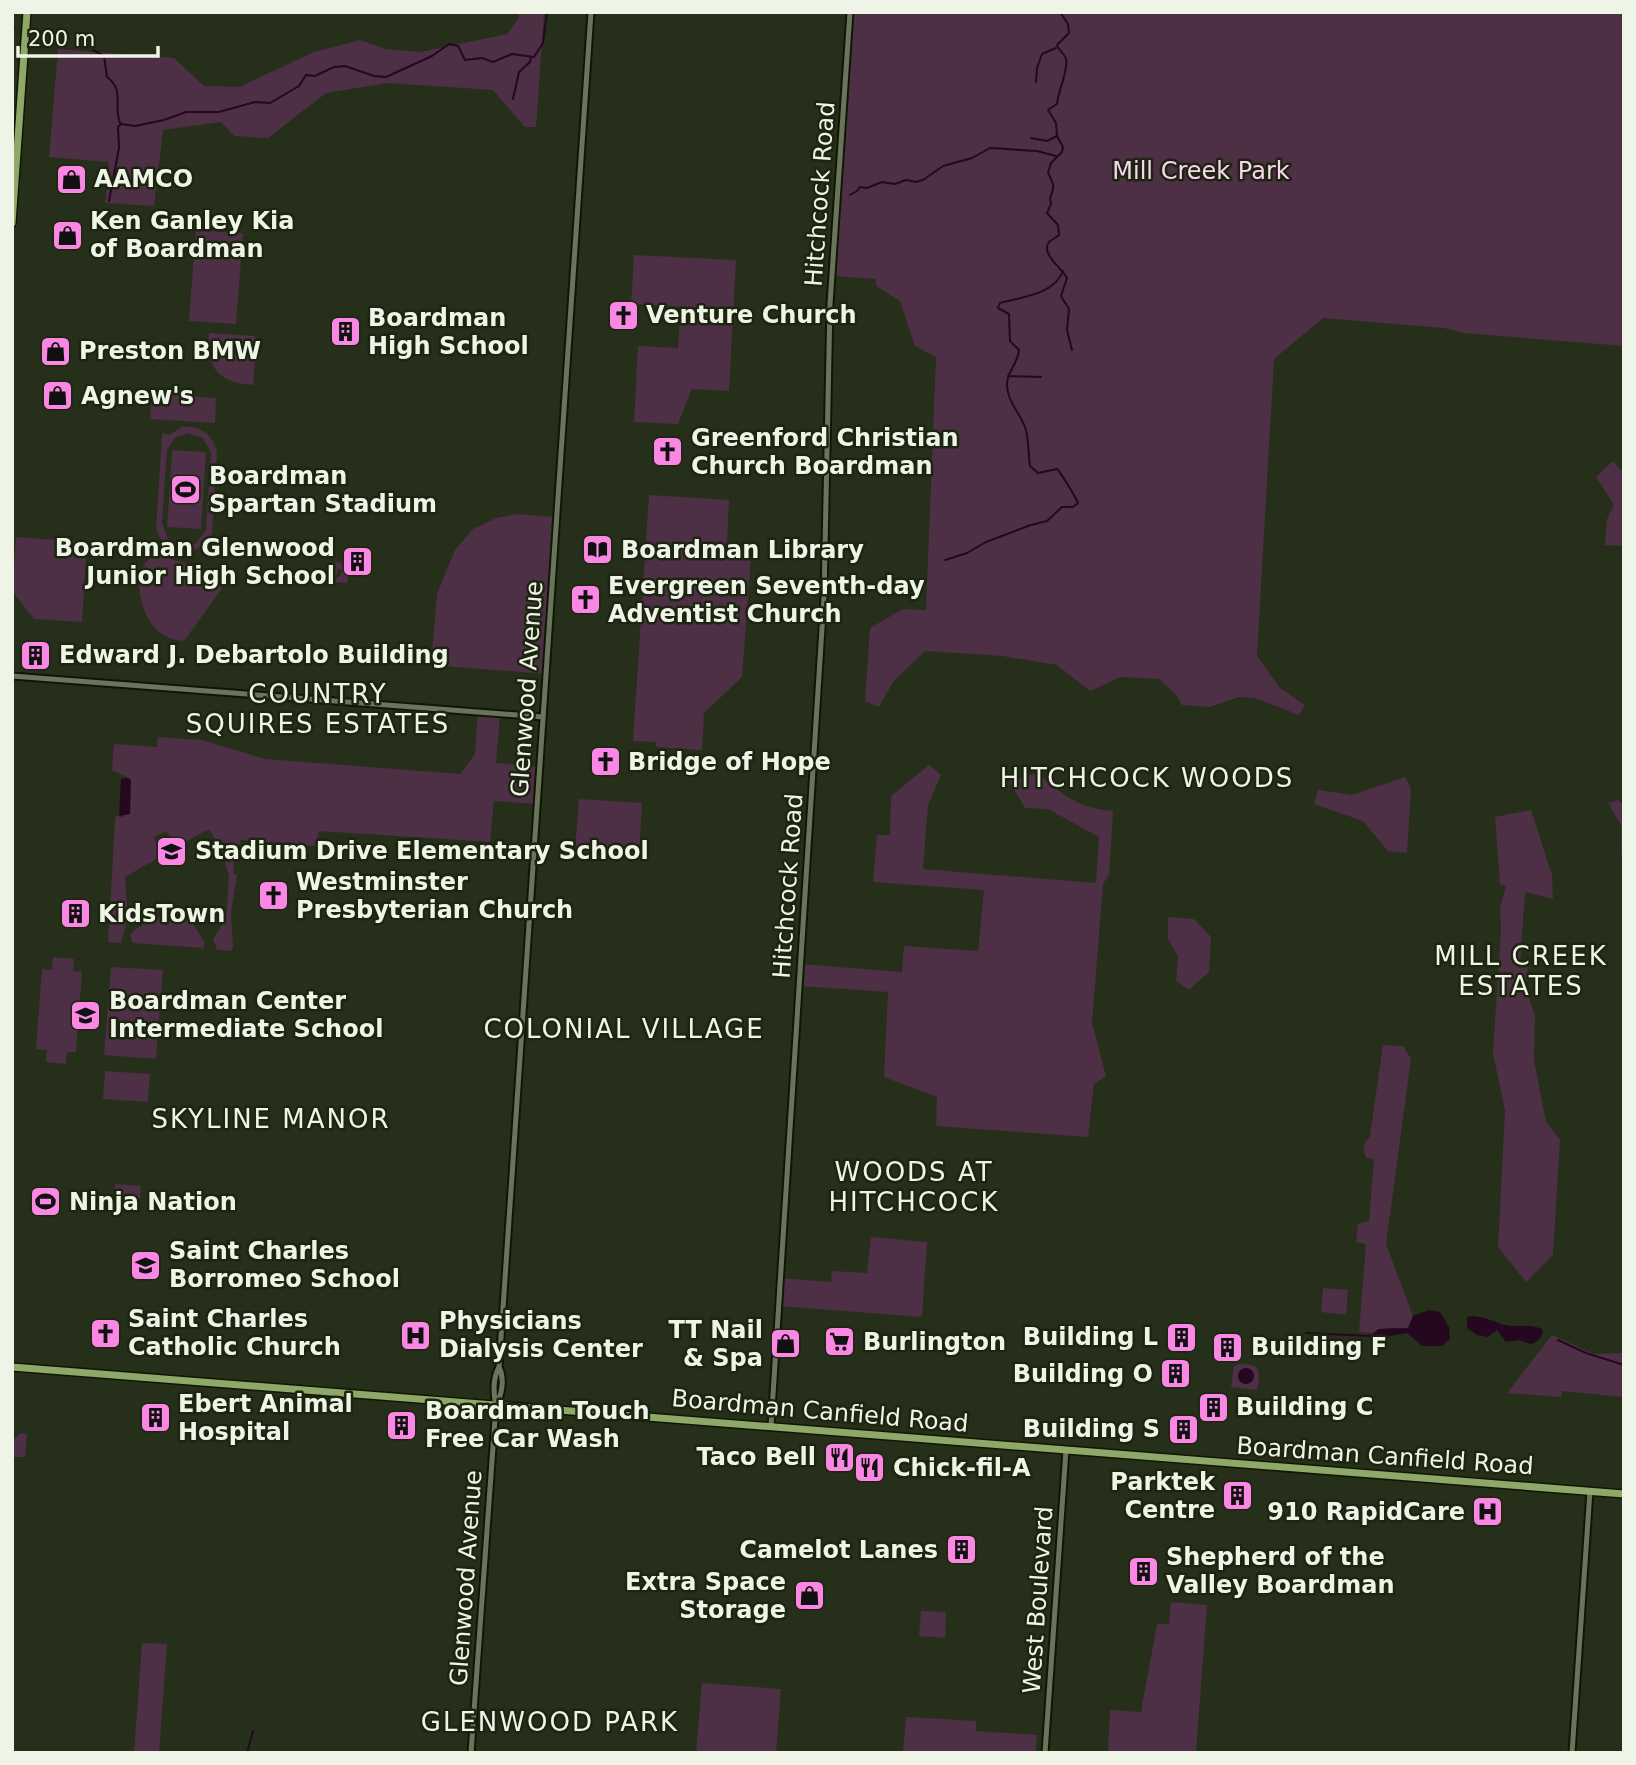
<svg xmlns="http://www.w3.org/2000/svg" width="1636" height="1765" viewBox="0 0 1636 1765" font-family="'DejaVu Sans',sans-serif">
	<style>
		.green { fill: #4d2f46; fill-rule: evenodd }
		.water { fill: #250820 }
		.lines { fill: none; stroke-linecap: round; stroke-linejoin: round }
		.stream { stroke: #250820; stroke-width: 2 }
		.minor-casing { stroke: #0f1704; stroke-width: 9 }
		.major-casing { stroke: #0f1704; stroke-width: 10 }
		.minor { stroke: #69745b; stroke-width: 5 }
		.major { stroke: #8ea869; stroke-width: 7 }
		.labels { text-anchor: middle; dominant-baseline: central; stroke-width: 5; stroke-linejoin: round; paint-order: stroke }
		.park-label { font-size: 24px; fill: #fad5f1; stroke: #1d2510 }
		.poi-label { font-size: 24px; font-weight: bold; fill: #eef5e7; stroke: #1d2510; text-anchor: start }
		.street-label { font-size: 24px; fill: #eef5e7; stroke: #1d2510 }
		.neighbourhood-label { font-size: 26px; letter-spacing: 2px; fill: #eef5e7; stroke: #1d2510 }
	</style>
	<rect width="100%" height="100%" fill="#262f1a"/>
	<path class="green" d="M519 12H544L536 127H525L493 90 388 83 326 93 268 138 234 136 221 122 163 130 154 206 105 203 109 170 108 162 49 157 58 49 174 58 204 86 239 87 314 52 360 40 385 49 421 52 507 34 519 18Z
		M850 12H1624V346L1464 333 1444 328 1323 318 1274 359 1257 656 1280 688 1305 705 1299 715 1255 698 1239 697 1210 707 1182 705 1177 696 1159 679 1121 677 1090 691 1057 665 1002 656 925 651 893 682 879 707 865 701 870 628 903 609 926 610 936 357 915 346 900 301 876 286V279L832 276Z
		M196 230 243 233 236 324 189 321Z
		M634 255 736 260 729 391 692 389 678 424 634 422 638 346 678 348 681 307 631 304Z
		M209 333 254 336 257 340 253 385C218 383 205 367 209 333Z
		M152 394 216 398 215 423 150 419Z
		M182 427C200 425 213 434 217 452L211 547H205L204 544C185 560 161 551 156 527L162 435 163 433 169 435ZM187 433 203 438 211 453 206 530 196 543 183 547 168 539 162 523 167 450 175 438Z
		M172 450 206 452 201 529 167 527Z
		M1613 461 1624 473V546L1605 545 1607 519 1614 505 1596 477Z
		M649 495 729 500 727 541 751 557 742 677 704 713 702 750 656 747V742L633 741Z
		M517 514 556 517 546 674 431 665 437 594 455 550 473 529 496 518Z
		M16 537 87 542 82 622 34 619 12 591Z
		M157 554 219 575 222 588 184 641C174 640 166 638 159 632 139 614 128 567 157 554Z
		M332 562 344 563V565L349 563 347 583 330 582 341 575 342 569 337 570V574L330 581 331 564 338 570Z
		M478 712 500 714 496 763 540 767 537 804 494 801 490 842 319 831 316 846 240 840V844H236L233 873 237 875 231 912 233 947 231 951 217 950 213 939 226 919 229 876 225 863 227 860 209 829 176 847 166 831 154 837 163 855 125 877 128 918 121 943 108 942 115 820 116 816 124 817 131 779 112 770 114 744 157 747 158 737 202 740 265 759 460 774 475 754Z
		M929 765 941 775 928 805 923 869 1096 883 1099 837 1048 809 1025 808 1009 781 1037 773C1063 795 1078 808 1113 811L1109 875 1103 884 1092 1023 1106 1076 1094 1084 1088 1137 936 1126 937 1097 884 1077 888 992 799 986 800 964 902 972 904 946 978 951 984 890 873 882 877 835H890L891 796Z
		M1405 777 1411 788 1407 853 1388 851 1363 821 1314 804 1318 790 1352 795Z
		M579 799 642 803 639 856 575 851Z
		M1618 800 1624 806V859L1621 855V825L1608 803Z
		M1531 810 1552 875 1553 899 1525 892 1520 964 1528 965 1526 989 1535 1015 1534 1060 1546 1122 1560 1140 1553 1255 1526 1282 1498 1247 1505 1111 1493 1053 1501 932 1500 908 1506 886 1500 884 1495 817Z
		M174 916 192 922 205 943 203 948 132 943 130 934C142 923 157 916 174 916Z
		M1168 917 1194 919 1211 937 1209 972 1189 990 1176 981 1178 956 1168 939Z
		M53 957 74 959 73 971 82 972 76 1052H67L66 1064 46 1062 47 1050 36 1049 42 969 52 970Z
		M111 967 163 970 156 1059 104 1055Z
		M1383 1045 1403 1046 1411 1059 1386 1244 1413 1316 1408 1328H1386L1372 1333 1359 1332 1366 1244 1356 1242 1358 1224 1369 1221 1374 1159 1366 1158 1363 1146 1370 1136Z
		M105 1071 150 1074 148 1102 103 1099Z
		M115 1184 141 1186 140 1199 114 1197Z
		M871 1237 927 1242 922 1317 779 1306 780 1278 831 1282 832 1271 867 1273Z
		M1323 1288 1348 1290 1346 1315 1321 1312Z
		M1552 1335 1594 1354 1624 1353V1397L1562 1391 1561 1397 1507 1393Z
		M1238 1364C1261 1364 1261 1369 1257 1390L1231 1387 1234 1367Z
		M27 1433 25 1457H12V1442L19 1434Z
		M1171 1602 1207 1605 1196 1753H1108L1110 1710 1141 1712 1157 1624H1169Z
		M921 1611 946 1612 945 1638 919 1636Z
		M142 1643 167 1644 159 1753H134Z
		M702 1683 781 1689 776 1753H696Z
		M906 1717 976 1721V1731L1037 1735 1036 1753H903Z"/>
	<path class="water" d="M127 778 131 780 130 814 119 816 121 779Z
		M1429 1310 1440 1312 1449 1327 1450 1339 1442 1346H1422L1407 1333 1374 1339 1371 1336 1378 1329 1408 1328 1413 1316Z
		M1473 1316C1483 1317 1492 1320 1501 1324 1515 1329 1529 1322 1542 1329 1544 1337 1537 1343 1530 1344L1519 1340 1506 1342 1497 1330 1488 1337 1477 1335 1467 1328V1317Z
		M1238 1376a8 8 0 1 1 16 0a8 8 0 1 1-16 0Z"/>
	<g class="lines">
		<path class="stream" d="M1060 12 1068 24 1069 33 1057 45C1059 51 1065 54 1066 59 1069 69 1058 91 1057 104L1048 110 1056 123 1057 136 1063 147 1062 152 1051 163 1048 173C1054 184 1055 187 1050 198L1051 204 1047 213 1058 225 1059 235C1056 238 1052 239 1049 242 1040 254 1063 269 1067 278L1061 296 1069 309 1067 330 1072 350
			M12 27 14 28
			M93 50 104 56 107 77C125 90 113 106 120 123
			M1036 82 1037 68 1042 54 1056 48
			M513 99 519 72 530 62 531 57
			M121 124 135 126 164 120 186 112H219L255 102 270 103 299 86 306 75 315 76 334 67 345 66 374 76 386 77 432 56 449 44 458 46 465 60 482 58 493 62 512 54 534 57 543 43 547 12
			M1031 138 1047 141 1057 136
			M850 195 857 191 860 187 867 188 882 182 895 184 906 180 916 182 923 180 943 166 972 158 990 148 1037 151 1056 156
			M109 201 119 148 118 127 120 125
			M1008 376 1041 377
			M945 560 967 553 986 542 1031 525 1047 521 1062 507H1073L1078 503C1075 496 1061 473 1057 469L1038 473 1030 466C1028 453 1029 438 1025 427 1019 412 1008 402 1007 386 1006 372 1018 364 1019 350L1010 341 1009 314 998 308 1000 303C1021 297 1054 295 1063 271
			M1306 1333 1371 1336
			M1558 1340 1586 1353 1624 1365
			M247 1753 253 1731"/>
		<defs>
			<path id="minor" d="M12 676 543 717
				M496 1405C502 1394 505 1379 499 1367
				M771 1426 824 597 830 304 850 12
				M471 1753 496 1405C493 1393 493 1378 499 1367L591 12
				M1045 1753 1066 1450
				M1572 1753 1590 1491"/>
			<path id="major" d="M12 223 27 12
				M12 1367 1624 1494"/>
		</defs>
		<use href="#minor" class="minor-casing"/>
		<use href="#major" class="major-casing"/>
		<use href="#minor" class="minor"/>
		<use href="#major" class="major"/>
	</g>
	<defs>
		<symbol id="shop-square" viewBox="-11 -11 22 22"><rect x="-9" y="-9" width="18" height="18" rx="4" fill="#fb87e5" stroke="#1d2510"/><path d="M-5-2.5h2.3a2.7 3.5 0 0 1 5.4 0H5L5.5 6h-11ZM-1.5-2.5h3a1.5 2.3 0 0 0-3 0Z" fill="#111"/></symbol>
		<symbol id="church-square" viewBox="-11 -11 22 22"><rect x="-9" y="-9" width="18" height="18" rx="4" fill="#fb87e5" stroke="#1d2510"/><path d="M-1.2-6h2.4v3.5h3.3v2.4h-3.3V6h-2.4V-.1h-3.3v-2.4h3.3Z" fill="#111"/></symbol>
		<symbol id="building-square" viewBox="-11 -11 22 22"><rect x="-9" y="-9" width="18" height="18" rx="4" fill="#fb87e5" stroke="#1d2510"/><path d="M-4-6H4V6H1V3H-1V6H-4ZM-2.5-4.3h1.7v1.8h-1.7ZM.8-4.3h1.7v1.8H.8ZM-2.5-1h1.7V.8h-1.7ZM.8-1h1.7V.8H.8Z" fill="#111"/></symbol>
		<symbol id="stadium-square" viewBox="-11 -11 22 22"><rect x="-9" y="-9" width="18" height="18" rx="4" fill="#fb87e5" stroke="#1d2510"/><path d="M0-5a6.5 5 0 1 0 0 10a6.5 5 0 1 0 0-10ZM-3.5-1.8h7v3.6h-7Z" fill="#111"/></symbol>
		<symbol id="library-square" viewBox="-11 -11 22 22"><rect x="-9" y="-9" width="18" height="18" rx="4" fill="#fb87e5" stroke="#1d2510"/><path d="M-6-4Q-3-5.5-.7-3.5V5Q-3 3-6 4ZM6-4Q3-5.5 .7-3.5V5Q3 3 6 4Z" fill="#111"/></symbol>
		<symbol id="school-square" viewBox="-11 -11 22 22"><rect x="-9" y="-9" width="18" height="18" rx="4" fill="#fb87e5" stroke="#1d2510"/><path d="M0-5L7-2L0 1L-7-2ZM-4 1L0 2.5L4 1V4Q0 6-4 4Z" fill="#111"/></symbol>
		<symbol id="hospital-square" viewBox="-11 -11 22 22"><rect x="-9" y="-9" width="18" height="18" rx="4" fill="#fb87e5" stroke="#1d2510"/><path d="M-5-5h3v3.5h4V-5h3V5h-3V1.5h-4V5h-3Z" fill="#111"/></symbol>
		<symbol id="supermarket-square" viewBox="-11 -11 22 22"><rect x="-9" y="-9" width="18" height="18" rx="4" fill="#fb87e5" stroke="#1d2510"/><path d="M-6-5.5h2.5l.6 2H6L4.5 2H-2.5L-4.4-4H-6ZM-1.5 3.2a1.3 1.3 0 1 0 .1 0ZM3 3.2a1.3 1.3 0 1 0 .1 0Z" fill="#111"/></symbol>
		<symbol id="restaurant-square" viewBox="-11 -11 22 22"><rect x="-9" y="-9" width="18" height="18" rx="4" fill="#fb87e5" stroke="#1d2510"/><path d="M-5-6h1v4h1v-4h1v4h1v-4h1v5L-1.5 .5V6h-2V.5L-5-1ZM5-6V6H3V1.5H1.5Q1.5-4 5-6Z" fill="#111"/></symbol>
	</defs>
	<g fill-rule="evenodd">
		<use href="#shop-square" x="54" y="162" width="35" height="35"/>
		<use href="#shop-square" x="50" y="218" width="35" height="35"/>
		<use href="#church-square" x="606" y="298" width="35" height="35"/>
		<use href="#building-square" x="328" y="314" width="35" height="35"/>
		<use href="#shop-square" x="38" y="334" width="35" height="35"/>
		<use href="#shop-square" x="40" y="378" width="35" height="35"/>
		<use href="#church-square" x="650" y="434" width="35" height="35"/>
		<use href="#stadium-square" x="168" y="472" width="35" height="35"/>
		<use href="#library-square" x="580" y="532" width="35" height="35"/>
		<use href="#building-square" x="340" y="544" width="35" height="35"/>
		<use href="#church-square" x="568" y="582" width="35" height="35"/>
		<use href="#building-square" x="18" y="638" width="35" height="35"/>
		<use href="#church-square" x="588" y="744" width="35" height="35"/>
		<use href="#school-square" x="154" y="834" width="35" height="35"/>
		<use href="#church-square" x="256" y="878" width="35" height="35"/>
		<use href="#building-square" x="58" y="896" width="35" height="35"/>
		<use href="#school-square" x="68" y="998" width="35" height="35"/>
		<use href="#stadium-square" x="28" y="1184" width="35" height="35"/>
		<use href="#school-square" x="128" y="1248" width="35" height="35"/>
		<use href="#church-square" x="88" y="1316" width="35" height="35"/>
		<use href="#hospital-square" x="398" y="1318" width="35" height="35"/>
		<use href="#building-square" x="1164" y="1320" width="35" height="35"/>
		<use href="#supermarket-square" x="822" y="1324" width="35" height="35"/>
		<use href="#shop-square" x="768" y="1326" width="35" height="35"/>
		<use href="#building-square" x="1210" y="1330" width="35" height="35"/>
		<use href="#building-square" x="1158" y="1356" width="35" height="35"/>
		<use href="#building-square" x="1196" y="1390" width="35" height="35"/>
		<use href="#building-square" x="138" y="1400" width="35" height="35"/>
		<use href="#building-square" x="384" y="1408" width="35" height="35"/>
		<use href="#building-square" x="1166" y="1412" width="35" height="35"/>
		<use href="#restaurant-square" x="822" y="1440" width="35" height="35"/>
		<use href="#restaurant-square" x="852" y="1450" width="35" height="35"/>
		<use href="#building-square" x="1220" y="1478" width="35" height="35"/>
		<use href="#hospital-square" x="1470" y="1494" width="35" height="35"/>
		<use href="#building-square" x="944" y="1532" width="35" height="35"/>
		<use href="#building-square" x="1126" y="1554" width="35" height="35"/>
		<use href="#shop-square" x="792" y="1578" width="35" height="35"/>
	</g>
	<g class="labels">
		<g class="park-label">
			<text x="1201" y="171">Mill Creek Park</text>
		</g>
		<g class="poi-label">
			<text x="94" y="179">AAMCO</text>
			<text x="90" y="221">Ken Ganley Kia<tspan x="90" dy="28">of Boardman</tspan></text>
			<text x="646" y="315">Venture Church</text>
			<text x="368" y="318">Boardman<tspan x="368" dy="28">High School</tspan></text>
			<text x="79" y="351">Preston BMW</text>
			<text x="81" y="396">Agnew's</text>
			<text x="691" y="438">Greenford Christian<tspan x="691" dy="28">Church Boardman</tspan></text>
			<text x="209" y="476">Boardman<tspan x="209" dy="28">Spartan Stadium</tspan></text>
			<text x="335" y="548" text-anchor="end">Boardman Glenwood<tspan x="335" dy="28">Junior High School</tspan></text>
			<text x="621" y="550">Boardman Library</text>
			<text x="608" y="586">Evergreen Seventh-day<tspan x="608" dy="28">Adventist Church</tspan></text>
			<text x="59" y="655">Edward J. Debartolo Building</text>
			<text x="628" y="762">Bridge of Hope</text>
			<text x="195" y="851">Stadium Drive Elementary School</text>
			<text x="296" y="882">Westminster<tspan x="296" dy="28">Presbyterian Church</tspan></text>
			<text x="98" y="914">KidsTown</text>
			<text x="109" y="1001">Boardman Center<tspan x="109" dy="28">Intermediate School</tspan></text>
			<text x="69" y="1202">Ninja Nation</text>
			<text x="169" y="1251">Saint Charles<tspan x="169" dy="28">Borromeo School</tspan></text>
			<text x="128" y="1319">Saint Charles<tspan x="128" dy="28">Catholic Church</tspan></text>
			<text x="439" y="1321">Physicians<tspan x="439" dy="28">Dialysis Center</tspan></text>
			<text x="763" y="1330" text-anchor="end">TT Nail<tspan x="763" dy="28">&amp; Spa</tspan></text>
			<text x="1158" y="1337" text-anchor="end">Building L</text>
			<text x="863" y="1342">Burlington</text>
			<text x="1251" y="1347">Building F</text>
			<text x="1153" y="1374" text-anchor="end">Building O</text>
			<text x="178" y="1404">Ebert Animal<tspan x="178" dy="28">Hospital</tspan></text>
			<text x="1236" y="1407">Building C</text>
			<text x="425" y="1411">Boardman Touch<tspan x="425" dy="28">Free Car Wash</tspan></text>
			<text x="1160" y="1429" text-anchor="end">Building S</text>
			<text x="816" y="1457" text-anchor="end">Taco Bell</text>
			<text x="893" y="1468">Chick-fil-A</text>
			<text x="1215" y="1482" text-anchor="end">Parktek<tspan x="1215" dy="28">Centre</tspan></text>
			<text x="1465" y="1512" text-anchor="end">910 RapidCare</text>
			<text x="938" y="1550" text-anchor="end">Camelot Lanes</text>
			<text x="1166" y="1557">Shepherd of the<tspan x="1166" dy="28">Valley Boardman</tspan></text>
			<text x="786" y="1582" text-anchor="end">Extra Space<tspan x="786" dy="28">Storage</tspan></text>
		</g>
		<g class="street-label">
			<text transform="translate(820 194) rotate(-86)">Hitchcock Road</text>
			<text transform="translate(527 689) rotate(-86)">Glenwood Avenue</text>
			<text transform="translate(788 886) rotate(-86)">Hitchcock Road</text>
			<text transform="translate(820 1411) rotate(5)">Boardman Canfield Road</text>
			<text transform="translate(1385 1456) rotate(4)">Boardman Canfield Road</text>
			<text transform="translate(466 1578) rotate(-86)">Glenwood Avenue</text>
			<text transform="translate(1038 1600) rotate(-86)">West Boulevard</text>
		</g>
		<g class="neighbourhood-label">
			<text x="318" y="694">COUNTRY<tspan x="318" dy="30">SQUIRES ESTATES</tspan></text>
			<text x="1147" y="778">HITCHCOCK WOODS</text>
			<text x="1521" y="956">MILL CREEK<tspan x="1521" dy="30">ESTATES</tspan></text>
			<text x="624" y="1029">COLONIAL VILLAGE</text>
			<text x="271" y="1119">SKYLINE MANOR</text>
			<text x="914" y="1172">WOODS AT<tspan x="914" dy="30">HITCHCOCK</tspan></text>
			<text x="550" y="1722">GLENWOOD PARK</text>
		</g>
	</g>
	<rect width="1636" height="1765" fill="none" stroke="#eef5e7" stroke-width="28"/>
	<path d="M18 46v10h140v-10" fill="none" stroke="#eef5e7" stroke-width="3.5"/>
	<text x="28" y="46" font-size="21" fill="#eef5e7" stroke="#1d2510" stroke-width="5" paint-order="stroke">200 m</text>
</svg>
